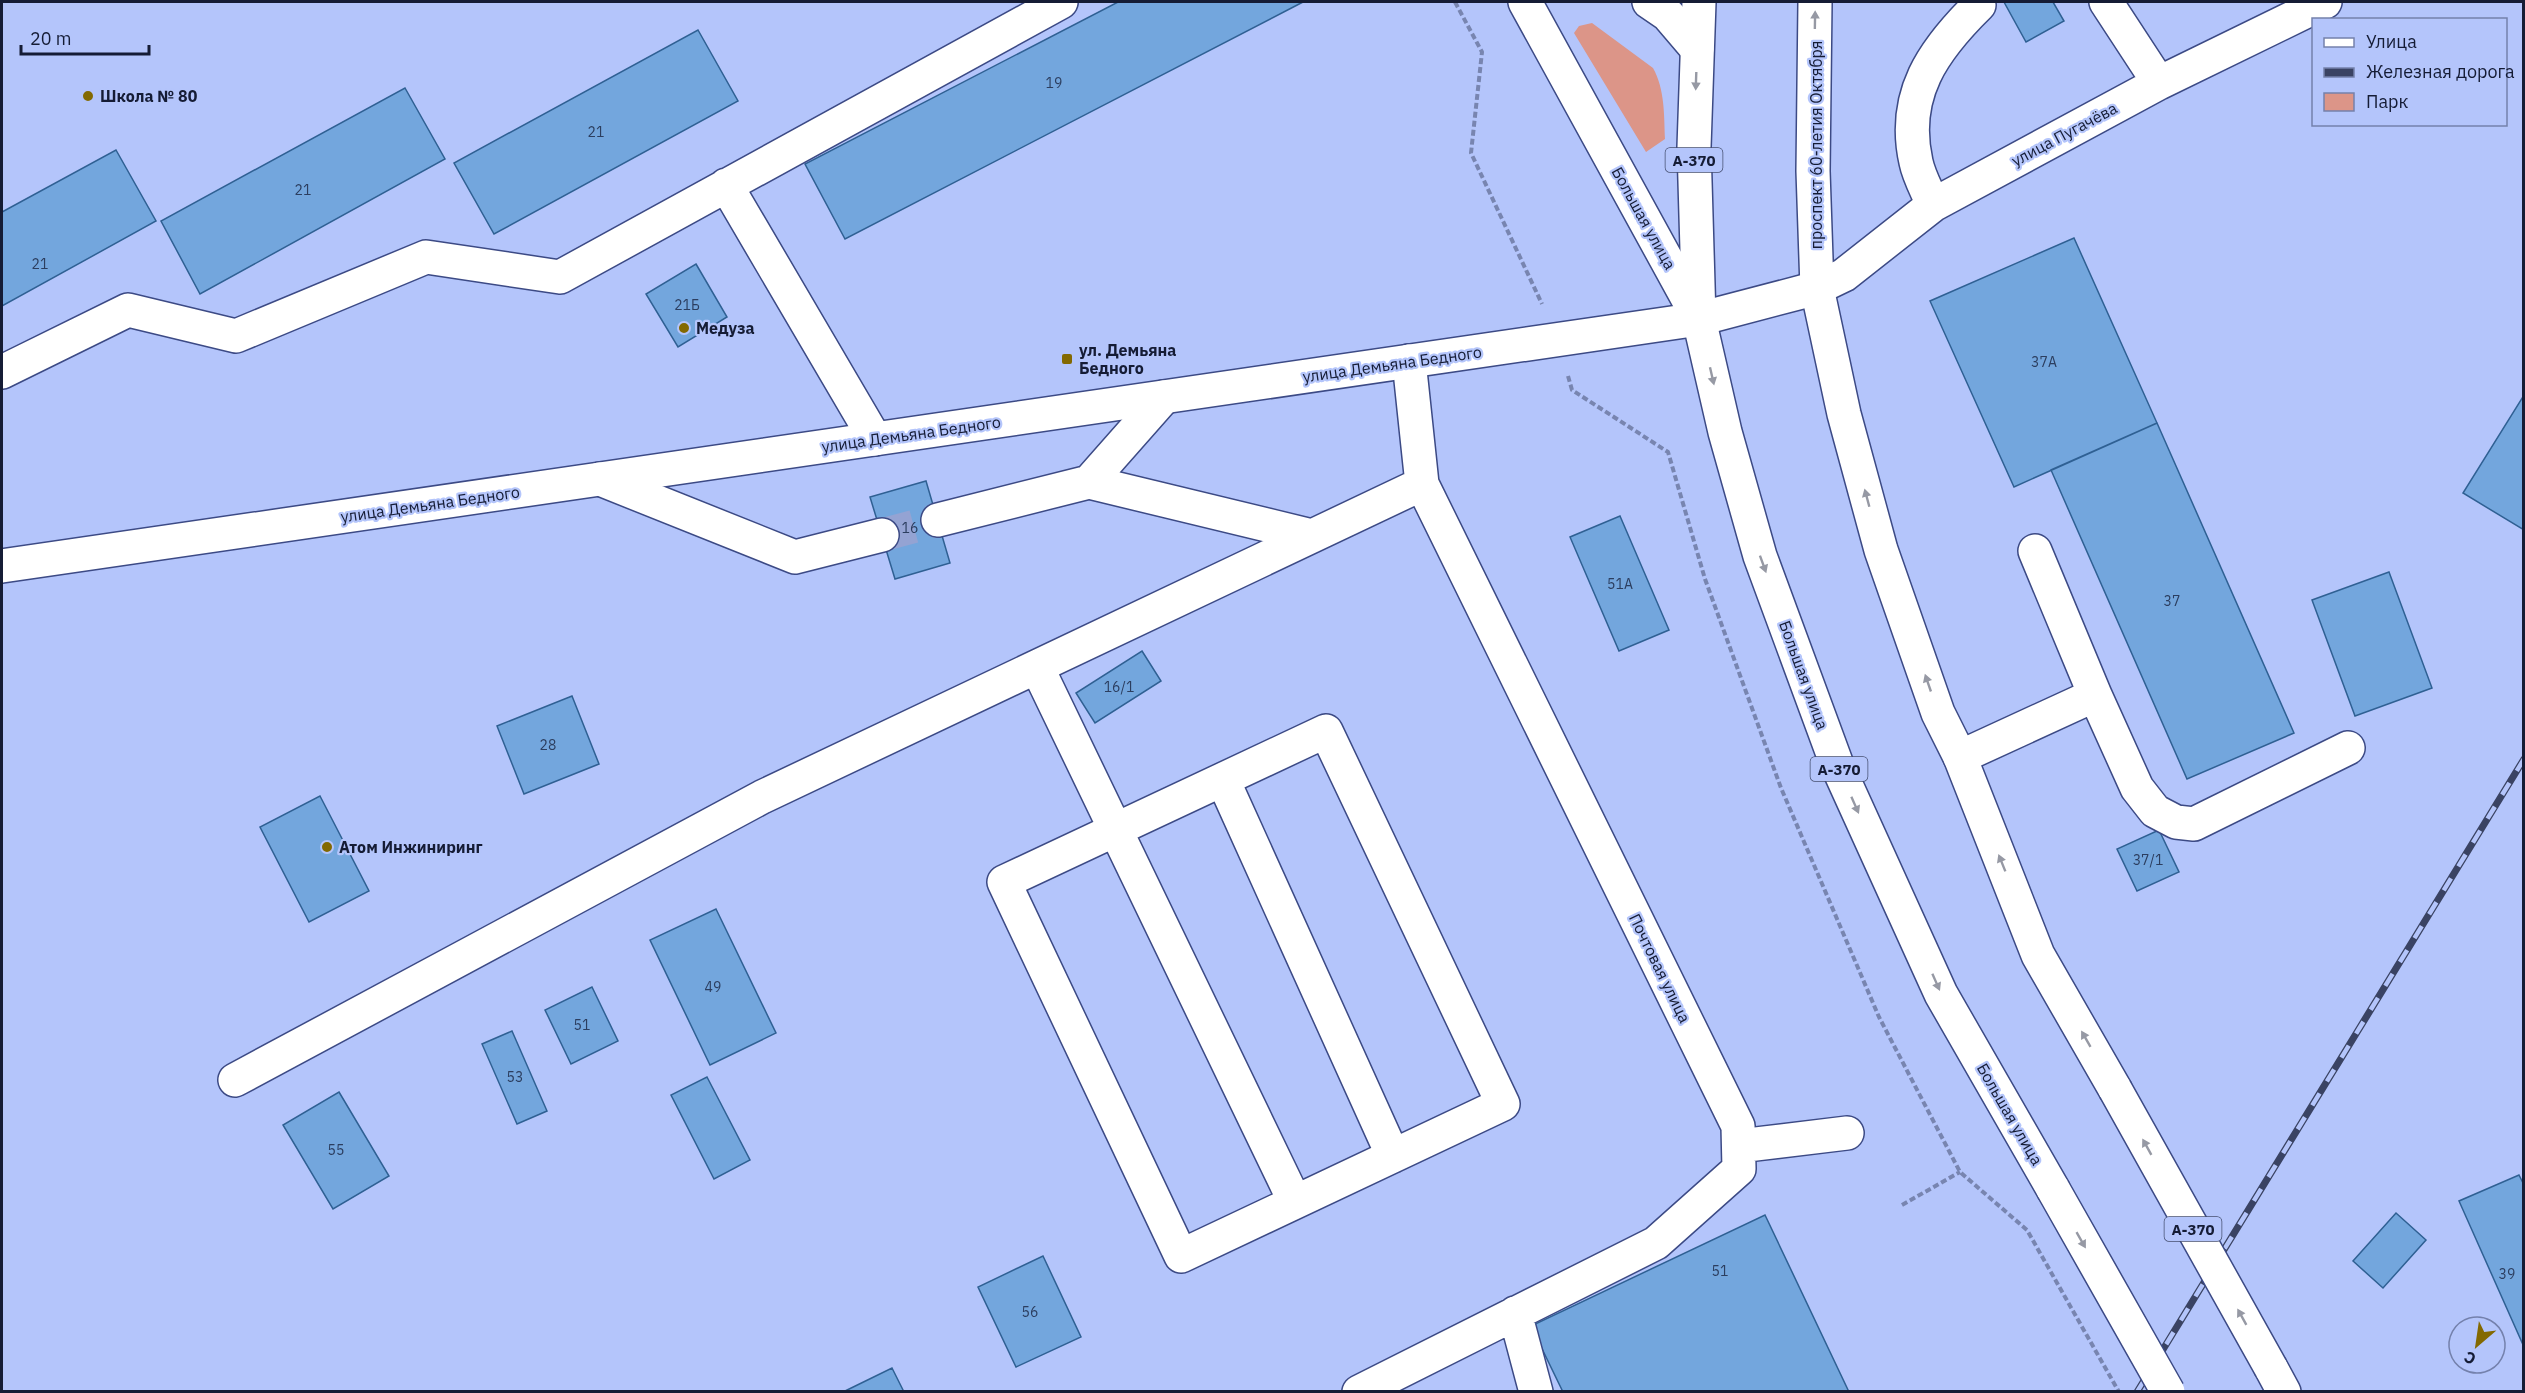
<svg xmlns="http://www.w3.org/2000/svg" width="2525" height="1393" viewBox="0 0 2525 1393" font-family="'IBM Plex Sans',sans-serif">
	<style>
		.green { fill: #dc9588 }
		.building { fill: #73a6dd; stroke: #2f6093; stroke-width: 1.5 }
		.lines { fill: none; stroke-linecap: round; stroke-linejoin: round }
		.minor-tunnel { stroke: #94a3d3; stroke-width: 33; stroke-dasharray: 33 16; stroke-linecap: butt }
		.minor-casing { stroke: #3c4a85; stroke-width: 36 }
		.major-casing { stroke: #3c4a85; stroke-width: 36 }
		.highway-casing { stroke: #3c4a85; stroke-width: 36 }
		.path { stroke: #7885b0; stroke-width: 4; stroke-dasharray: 6 3; stroke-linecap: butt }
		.minor { stroke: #fff; stroke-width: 33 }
		.major { stroke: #fff; stroke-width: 33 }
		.highway { stroke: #fff; stroke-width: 33 }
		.rail-casing { stroke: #3a4363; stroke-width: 7 }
		.rail { stroke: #b4c5fb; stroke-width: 4.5; stroke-dasharray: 14; stroke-linecap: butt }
		.highway-bridge-casing { stroke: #3c4a85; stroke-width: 36; stroke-linecap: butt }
		.highway-bridge { stroke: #fff; stroke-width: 33 }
		.oneway { fill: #9699a4 }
		.poi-dot { fill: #836901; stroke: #b4c5fb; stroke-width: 2 }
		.labels { text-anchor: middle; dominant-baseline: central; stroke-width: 4.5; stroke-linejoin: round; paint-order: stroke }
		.number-label { font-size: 14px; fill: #2c3e5f }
		.shield { fill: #b4c5fb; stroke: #454f70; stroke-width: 1.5 }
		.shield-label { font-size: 15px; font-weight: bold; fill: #151c35 }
		.poi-label { font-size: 16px; font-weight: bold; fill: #151c35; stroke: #b4c5fb; text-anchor: start }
		.street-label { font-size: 16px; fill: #151c35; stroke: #b4c5fb }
	</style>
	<rect width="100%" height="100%" fill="#b4c5fb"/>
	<path class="green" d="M1592 23 1653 68C1665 89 1664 116 1665 139L1646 152 1574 33 1579 26Z"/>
	<path class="building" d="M1118 2H1303L845 239 805 164Z
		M2004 2H2053L2064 21 2026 42Z
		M698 30 738 101 494 234 454 163Z
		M405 88 445 159 200 294 161 221Z
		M116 150 156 221 2 306V212Z
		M2074 238 2157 423 2014 487 1930 301Z
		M696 264 727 317 678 347 646 294Z
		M2524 395V530L2463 493Z
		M2157 423 2294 733 2187 779 2051 470Z
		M926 481 950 563 895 579 870 497Z
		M1620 516 1669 630 1619 651 1570 537Z
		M2389 572 2432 688 2355 716 2312 600Z
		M1142 651 1161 681 1095 723 1076 693Z
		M572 696 599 764 524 794 497 726Z
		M320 796 369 891 309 922 260 827Z
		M2159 830 2179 872 2137 891 2117 849Z
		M716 909 776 1033 710 1065 650 940Z
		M592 987 618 1041 571 1064 545 1010Z
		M512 1031 547 1111 517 1124 482 1044Z
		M707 1077 750 1160 714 1179 671 1095Z
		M339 1092 389 1176 333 1209 283 1125Z
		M2519 1175 2524 1185V1347L2459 1201Z
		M2396 1213 2426 1240 2383 1288 2353 1261Z
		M1765 1215 1849 1392H1563L1531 1326Z
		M1043 1256 1081 1337 1016 1367 978 1287Z
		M892 1368 904 1392H843Z"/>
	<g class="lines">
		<path class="minor-tunnel" d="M882 535 938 520"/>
		<defs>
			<path id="minor" d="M1525 2 1699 319
				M1649 2 1668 15 1697 49
				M2106 2 2159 83
				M726 185 875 439
				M1933 205C1928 192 1919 177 1916 162 1901 95 1933 50 1979 5
				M1817 288 1844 275 1933 205 2159 83 2325 2
				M2 372 128 310 236 336 426 257 560 277 1061 2
				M600 479 795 557 882 535
				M1089 482 1312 536
				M938 520 1089 482 1164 397
				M2035 551 2095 695 2137 788 2155 811 2176 822 2194 824 2348 748
				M1037 667 1295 1202
				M1326 731 1503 1104 1181 1256 1004 882Z
				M1960 757 2095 695
				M1223 780 1393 1156
				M235 1080 762 797 1422 484
				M1739 1146 1847 1133
				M1515 1313 1536 1392
				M1359 1392 1656 1243 1739 1169 1738 1126 1422 484 1409 361"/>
			<path id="major" d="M2 566 1699 319 1817 288"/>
			<path id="highway" d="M1699 2 1694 147 1699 319 1725 432 1760 556 1837 765 1941 994 2053 1189
				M1815 2 1813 171 1817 288 1844 414 1881 550 1938 713 1960 757 2038 955 2115 1089
				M2271 1368 2284 1392"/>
		</defs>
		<use href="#minor" class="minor-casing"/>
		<use href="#major" class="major-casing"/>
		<use href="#highway" class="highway-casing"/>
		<path class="path" d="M1455 2 1482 52 1471 153 1542 304
			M1568 376 1572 390 1668 452 1705 579 1781 788 1879 1017 1960 1172 2027 1230 2119 1392
			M1902 1205 1960 1172"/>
		<use href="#minor" class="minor"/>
		<use href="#major" class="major"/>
		<use href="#highway" class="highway"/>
		<defs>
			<path id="rail" d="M2137 1392 2524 759"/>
		</defs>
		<use href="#rail" class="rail-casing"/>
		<use href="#rail" class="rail"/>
		<defs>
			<path id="highway-bridge" d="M2115 1089 2271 1368
				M2053 1189 2168 1392"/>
		</defs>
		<use href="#highway-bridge" class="highway-bridge-casing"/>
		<use href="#highway-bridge" class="highway-bridge"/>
	</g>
	<defs><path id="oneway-solid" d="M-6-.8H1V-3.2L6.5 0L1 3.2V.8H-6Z" transform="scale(1.5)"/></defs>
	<g class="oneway">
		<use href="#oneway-solid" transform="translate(1815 20) rotate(-89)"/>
		<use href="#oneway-solid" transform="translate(1696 81) rotate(92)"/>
		<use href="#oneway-solid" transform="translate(1712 376) rotate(77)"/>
		<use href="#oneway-solid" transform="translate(1867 498) rotate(-105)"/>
		<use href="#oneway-solid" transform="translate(1763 564) rotate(70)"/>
		<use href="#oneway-solid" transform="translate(1928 683) rotate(-109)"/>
		<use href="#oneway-solid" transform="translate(1855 805) rotate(66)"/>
		<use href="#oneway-solid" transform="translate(2002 863) rotate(-112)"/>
		<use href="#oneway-solid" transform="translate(1936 982) rotate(66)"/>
		<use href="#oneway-solid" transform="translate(2086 1039) rotate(-120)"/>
		<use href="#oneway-solid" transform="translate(2147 1147) rotate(-119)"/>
		<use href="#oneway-solid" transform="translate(2081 1240) rotate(60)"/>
		<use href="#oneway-solid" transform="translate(2242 1317) rotate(-119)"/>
	</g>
	<g class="poi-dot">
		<circle cx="88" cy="96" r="6"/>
		<circle cx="684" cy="328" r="6"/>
		<rect x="1061" y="353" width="12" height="12" rx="3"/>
		<circle cx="327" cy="847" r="6"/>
	</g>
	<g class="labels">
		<g class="number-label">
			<text x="1054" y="83">19</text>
			<text x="596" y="132">21</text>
			<text x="303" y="190">21</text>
			<text x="40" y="264">21</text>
			<text x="687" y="305">21Б</text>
			<text x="2044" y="362">37А</text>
			<text x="910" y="528">16</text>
			<text x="1620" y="584">51А</text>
			<text x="2172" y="601">37</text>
			<text x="1119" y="687">16/1</text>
			<text x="548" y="745">28</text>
			<text x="2148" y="860">37/1</text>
			<text x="713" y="987">49</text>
			<text x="582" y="1025">51</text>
			<text x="515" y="1077">53</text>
			<text x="336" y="1150">55</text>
			<text x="1720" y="1271">51</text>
			<text x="2507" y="1274">39</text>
			<text x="1030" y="1312">56</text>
		</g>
		<g class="shield">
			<rect x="1665.5" y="148" width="57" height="24" rx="4.5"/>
			<rect x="1810.5" y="757" width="57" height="24" rx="4.5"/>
			<rect x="2164.5" y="1217" width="57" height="24" rx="4.5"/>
		</g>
		<g class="shield-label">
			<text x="1694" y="160">А-370</text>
			<text x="1839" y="769">А-370</text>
			<text x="2193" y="1229">А-370</text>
		</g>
		<g class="poi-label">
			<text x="100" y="96">Школа № 80</text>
			<text x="696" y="328">Медуза</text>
			<text x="1079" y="350">ул. Демьяна<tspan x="1079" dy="18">Бедного</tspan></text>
			<text x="339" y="847">Атом Инжиниринг</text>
		</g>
		<g class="street-label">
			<text transform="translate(2064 134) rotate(-28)">улица Пугачёва</text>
			<text transform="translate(1816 145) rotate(-90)">проспект 60-летия Октября</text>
			<text transform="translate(1644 218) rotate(61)">Большая улица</text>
			<text transform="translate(1392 364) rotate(-8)">улица Демьяна Бедного</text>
			<text transform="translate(911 434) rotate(-8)">улица Демьяна Бедного</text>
			<text transform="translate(430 504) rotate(-8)">улица Демьяна Бедного</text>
			<text transform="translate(1804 675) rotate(70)">Большая улица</text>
			<text transform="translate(1660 968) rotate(64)">Почтовая улица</text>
			<text transform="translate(2010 1114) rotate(60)">Большая улица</text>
		</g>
	</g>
	<rect width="2525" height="1393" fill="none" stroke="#151c35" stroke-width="6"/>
	<rect x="2312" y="18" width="195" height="108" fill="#b4c5fb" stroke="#7481ac" stroke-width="1.5"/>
	<rect x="2324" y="38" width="30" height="9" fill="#ffffff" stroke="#7481ac" stroke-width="1.5"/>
	<text x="2366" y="48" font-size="18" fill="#151c35">Улица</text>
	<rect x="2324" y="68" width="30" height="9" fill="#3a4363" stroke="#7481ac" stroke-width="1.5"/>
	<text x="2366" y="78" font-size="18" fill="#151c35">Железная дорога</text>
	<rect x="2324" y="93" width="30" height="18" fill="#dc9588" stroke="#7481ac" stroke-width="1.5"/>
	<text x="2366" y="108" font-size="18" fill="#151c35">Парк</text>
	<g transform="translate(2477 1345) rotate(209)"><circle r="28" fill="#b4c5fb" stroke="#7481ac" stroke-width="1.5"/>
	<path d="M0-4.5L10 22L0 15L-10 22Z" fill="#836901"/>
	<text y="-9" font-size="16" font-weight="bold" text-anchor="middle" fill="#151c35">С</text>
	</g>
	<path d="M21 45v9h128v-9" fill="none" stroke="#151c35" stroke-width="3"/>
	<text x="30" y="45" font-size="18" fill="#151c35" stroke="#b4c5fb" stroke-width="4.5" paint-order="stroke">20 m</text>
</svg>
